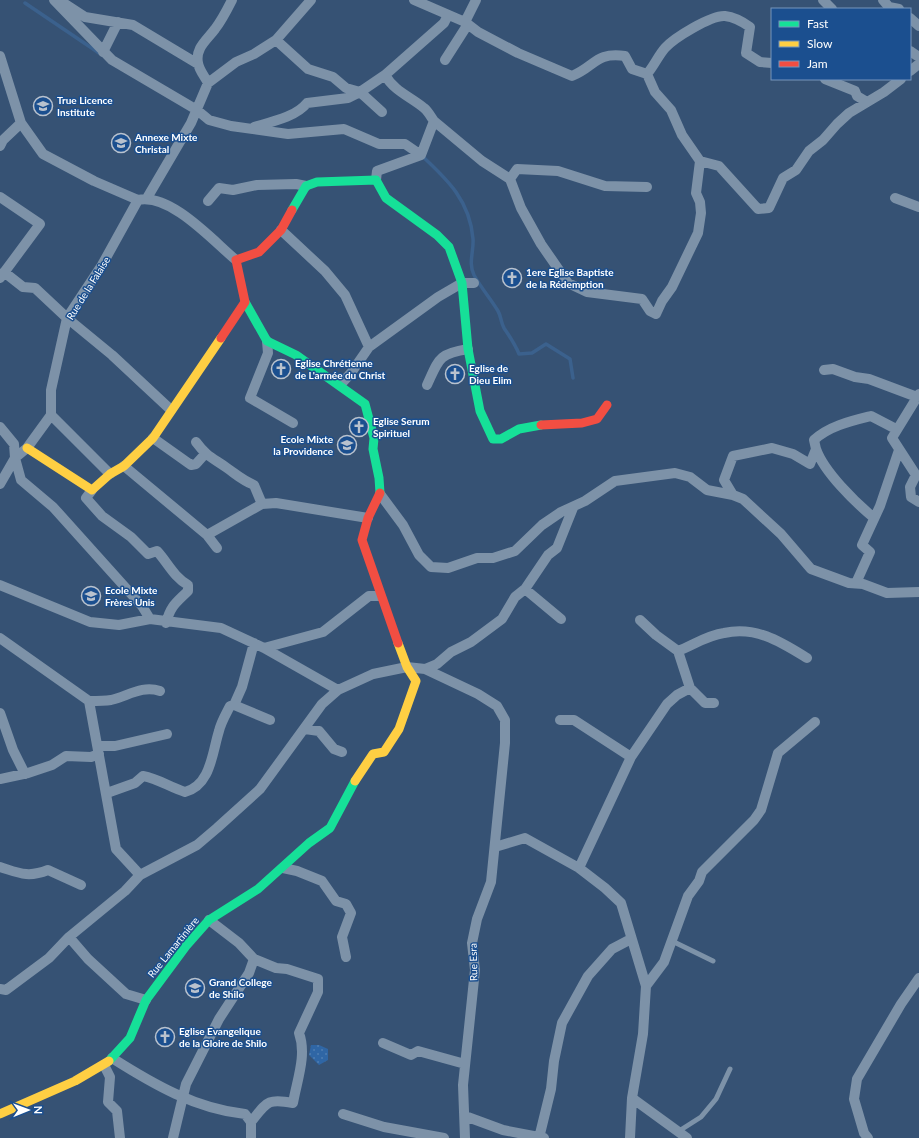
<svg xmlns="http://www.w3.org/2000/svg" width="919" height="1138" viewBox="0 0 919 1138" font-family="Lato,sans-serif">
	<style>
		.grass { fill: url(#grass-dots) }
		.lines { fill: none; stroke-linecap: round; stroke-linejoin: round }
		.stream { stroke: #3b618d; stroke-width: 3.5 }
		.lane { stroke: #7d92a8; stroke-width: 5 }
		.street { stroke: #7d92a8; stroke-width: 10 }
		.fast { stroke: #16e098; stroke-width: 9 }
		.slow { stroke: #ffcf43; stroke-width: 9 }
		.jam { stroke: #f24e42; stroke-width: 9 }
		.labels { text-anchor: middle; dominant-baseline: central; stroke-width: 3; stroke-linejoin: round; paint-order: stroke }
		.poi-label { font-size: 10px; font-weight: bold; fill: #fff; stroke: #1b4f8f; text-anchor: start }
		.street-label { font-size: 10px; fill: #fff; stroke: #1b4f8f }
	</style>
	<defs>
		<pattern id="grass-dots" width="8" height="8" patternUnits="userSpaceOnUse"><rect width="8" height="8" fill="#2f66a5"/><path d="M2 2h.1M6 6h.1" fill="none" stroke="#4e7db2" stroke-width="1.8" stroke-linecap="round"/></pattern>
	</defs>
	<rect width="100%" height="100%" fill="#365274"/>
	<path class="grass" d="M311 1045H319L328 1049V1060L319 1065 309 1055Z"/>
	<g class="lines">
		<path class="stream" d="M25 3 99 53
			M421 155C448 180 470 201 473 239 474 251 468 263 474 275 481 288 491 299 498 311 501 316 501 323 504 328 510 337 515 344 519 354L532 353 546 344 570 359 573 378"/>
		<path class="lane" d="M672 941 713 961
			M679 1131 701 1117 716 1099 730 1069"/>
		<path class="street" d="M54 0 112 60 197 110 209 120 231 126 288 134 344 129 379 144H405L421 155
			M59 0 85 17 133 25 198 64
			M414 0 465 22 478 32 518 53 572 76C596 66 595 52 625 56L632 69 647 74C654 66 658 56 665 48 674 38 711 15 725 16 734 17 743 22 750 27L746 53 760 62 772 63
			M823 0 832 9
			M883 0 889 7 899 9
			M910 18 919 26
			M465 22 476 0
			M276 40 308 69 333 77 346 88 360 92 385 75
			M910 51 919 57
			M103 52 118 22
			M0 56 21 123 43 154 94 181 138 200
			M445 60 468 24
			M910 71 919 64
			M647 74 655 92 671 110 682 135 700 161 719 166 758 209 769 208 783 178 796 170 809 151 823 140 837 124 849 113 884 92 901 79
			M825 79 855 91 857 96 867 102
			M208 83 236 62 254 54 276 40 311 0
			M434 121C431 117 428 111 424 108 411 97 394 91 385 75L444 23 448 15
			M254 127C271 122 296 117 307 103L348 98 360 92 382 112
			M0 146 3 140 21 123
			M510 179 517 169 558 171 605 186 647 187
			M376 180 377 171 421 155 434 121 482 161 510 179 521 208 541 244 568 283 587 292 642 299 650 311 656 314 662 301 672 287 698 233 701 213 700 202 696 193 700 161
			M0 197 40 224 0 278
			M147 198 191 123 208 83C205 77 199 70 198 63 195 48 207 40 215 29 222 20 227 10 232 0
			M895 198 919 207
			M208 201 219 188 233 190 257 185 296 184 306 186
			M281 230 325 271 345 295 369 347
			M4 272 23 287 35 288 67 318 112 355 171 410
			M267 341 268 353 250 398 293 423
			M824 370 833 369 855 377 869 379 917 397
			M340 385 351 373 369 347 438 297 462 283H474
			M427 385C439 359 438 354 468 349
			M919 394 892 438 916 475 910 487 911 497 919 502
			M51 415 110 474
			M0 427 14 444 15 458 21 480 53 507 142 606 150 619
			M153 438 191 465 196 464 205 454
			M196 442C207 457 213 458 227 468 237 475 242 480 254 485L262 504 276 503 368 518
			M816 449C824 472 855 502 874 518
			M124 466 207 535 217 548
			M0 484 15 458 27 448 51 415V390L67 318 102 265 138 200C171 193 213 241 236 260
			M92 490 86 498 102 516 131 537 148 554 157 551C168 563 173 576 188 585V591C176 603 171 605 166 623
			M380 494 403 525 419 555 431 567 448 568 477 558H493L515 551 542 525 561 512 585 501 615 481 675 473 690 477 707 490 733 495 743 499 781 534 811 569 849 583 863 584 887 593 919 592
			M733 495 724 480 733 456 772 448 793 454 810 464 816 449 814 440C829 426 851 421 871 416L896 429
			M207 535 262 504
			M856 583 870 552 862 545 880 506 899 450
			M0 585 90 622 119 625 150 619 221 628 264 648 338 690
			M525 589 561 619
			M640 620 656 635 678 651 690 688
			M0 638 89 701 116 849 140 875
			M264 648 323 632 369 596H380
			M678 651C693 645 708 635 724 633 757 626 781 642 807 658
			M425 669 437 664 451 652 471 642 502 619 515 597 525 589 548 555 557 548 573 508
			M89 701C96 701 104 701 111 700 128 696 142 685 160 691
			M234 705 270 720
			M0 713 13 750 25 774
			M560 720H574L631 757
			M305 729 319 731 334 749 342 752
			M98 746H115L167 734
			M0 779 28 773 52 765 66 756 91 757 99 754
			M107 793 135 783 143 776C159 779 169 787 185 792 211 785 212 753 219 731 221 722 226 714 230 706L234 705 242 687 254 643
			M495 847 525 838 579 868
			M0 867C19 873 28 878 48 870L81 885
			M283 868 297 871 322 881 336 901 346 904 351 913 342 937 346 957
			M209 920 239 943 254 959 276 968 287 969 318 979V992L299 1033C307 1055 297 1080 293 1103 267 1098 267 1102 251 1122
			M69 937 88 959 126 994 146 1000
			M646 986 664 962 688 896 699 881 702 872 754 820 761 810 778 753 815 722
			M0 989 6 990 49 958 69 937 125 891 140 875 197 845 217 828 260 789 322 704 338 690 373 674 407 667 425 669 478 694 497 706 505 720V743L491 882 477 919 472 943 475 970 463 1085 465 1138
			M383 1043 411 1055 418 1051 465 1064
			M112 1058C153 1084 196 1109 245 1114L251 1122V1138
			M104 1065 110 1077 108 1102 117 1111 120 1138
			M632 1098 687 1138
			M343 1114 384 1127 444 1138
			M465 1116 503 1130 544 1138
			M173 1138 186 1084 219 1019 249 973 254 959
			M539 1138 551 1089 554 1061 562 1023 588 976 612 949 631 939
			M630 1138 632 1098 643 1034 646 986 621 903 605 888 579 868 631 757 667 704 677 695 690 688 705 703H714
			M868 1138 864 1133 854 1099 857 1079 901 1004 919 978"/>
		<path class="fast" d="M292 210 306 186 317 182 376 180 386 198 437 235 449 247 462 283 468 349 480 411 493 439H501L519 429 541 425
			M245 302 267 341 296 355 365 404 374 438 373 449 379 478 380 493
			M109 1061 130 1038 146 1000 186 946 209 920 258 889 309 843 330 828 355 781"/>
		<path class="slow" d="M27 448 92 490 110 474 124 466 153 438 221 338
			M355 781 373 754 384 752 399 729 416 681 407 667 398 643
			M0 1114 75 1081 109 1061"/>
		<path class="jam" d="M221 338 245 302 236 260 259 252 281 230 292 210
			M541 425 582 423 597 419 607 405
			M380 493 368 518 362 540 398 643"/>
	</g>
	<defs>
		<symbol id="school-ring" viewBox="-11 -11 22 22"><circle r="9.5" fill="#1b4f8f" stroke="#b9c2ce" stroke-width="1.5"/><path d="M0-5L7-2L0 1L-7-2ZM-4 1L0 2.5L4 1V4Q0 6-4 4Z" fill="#b9c2ce"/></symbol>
		<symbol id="church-ring" viewBox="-11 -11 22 22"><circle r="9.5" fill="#1b4f8f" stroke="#b9c2ce" stroke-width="1.5"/><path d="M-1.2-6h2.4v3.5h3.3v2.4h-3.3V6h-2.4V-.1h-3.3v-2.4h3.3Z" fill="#b9c2ce"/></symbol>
	</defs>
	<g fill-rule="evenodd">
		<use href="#school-ring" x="32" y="95" width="22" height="22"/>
		<use href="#school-ring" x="110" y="132" width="22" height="22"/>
		<use href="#church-ring" x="501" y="267" width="22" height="22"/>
		<use href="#church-ring" x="270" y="358" width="22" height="22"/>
		<use href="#church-ring" x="444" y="363" width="22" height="22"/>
		<use href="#church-ring" x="348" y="416" width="22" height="22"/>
		<use href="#school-ring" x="336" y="434" width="22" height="22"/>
		<use href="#school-ring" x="80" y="585" width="22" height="22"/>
		<use href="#school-ring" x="184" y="977" width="22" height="22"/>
		<use href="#church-ring" x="154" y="1026" width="22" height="22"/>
	</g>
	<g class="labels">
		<g class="poi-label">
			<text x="57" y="100">True Licence<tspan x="57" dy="12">Institute</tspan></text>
			<text x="135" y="137">Annexe Mixte<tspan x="135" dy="12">Christal</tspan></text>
			<text x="526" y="272">1ere Eglise Baptiste<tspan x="526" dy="12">de la Rédemption</tspan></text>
			<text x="295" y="363">Eglise Chrétienne<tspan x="295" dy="12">de L'armée du Christ</tspan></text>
			<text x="469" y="368">Eglise de<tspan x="469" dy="12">Dieu Elim</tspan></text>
			<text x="373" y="421">Eglise Serum<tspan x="373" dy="12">Spirituel</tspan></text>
			<text x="333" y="439" text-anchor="end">Ecole Mixte<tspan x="333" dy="12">la Providence</tspan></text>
			<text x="105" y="590">Ecole Mixte<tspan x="105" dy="12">Frères Unis</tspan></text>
			<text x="209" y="982">Grand College<tspan x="209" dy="12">de Shilo</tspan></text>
			<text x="179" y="1031">Eglise Evangelique<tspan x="179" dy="12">de la Gloire de Shilo</tspan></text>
		</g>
		<g class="street-label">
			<text transform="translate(88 288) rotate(-58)">Rue de la Falaise</text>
			<text transform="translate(173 947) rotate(-51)">Rue Lamartinière</text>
			<text transform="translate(473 962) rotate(-91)">Rue Esra</text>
		</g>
	</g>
	<rect x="771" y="8" width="140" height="72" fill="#1b4f8f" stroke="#7695bc"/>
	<rect x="779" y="21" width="20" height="6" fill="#16e098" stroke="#7695bc"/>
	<text x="807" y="28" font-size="12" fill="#ffffff">Fast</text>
	<rect x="779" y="41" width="20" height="6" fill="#ffcf43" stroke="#7695bc"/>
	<text x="807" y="48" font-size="12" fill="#ffffff">Slow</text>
	<rect x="779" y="61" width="20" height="6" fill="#f24e42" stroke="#7695bc"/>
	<text x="807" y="68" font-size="12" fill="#ffffff">Jam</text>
	<g transform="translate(28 1110) rotate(89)" stroke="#1b4f8f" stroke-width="3" paint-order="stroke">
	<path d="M0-3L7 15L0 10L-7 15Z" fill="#ffffff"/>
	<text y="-6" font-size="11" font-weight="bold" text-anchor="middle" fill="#ffffff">N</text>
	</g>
</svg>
